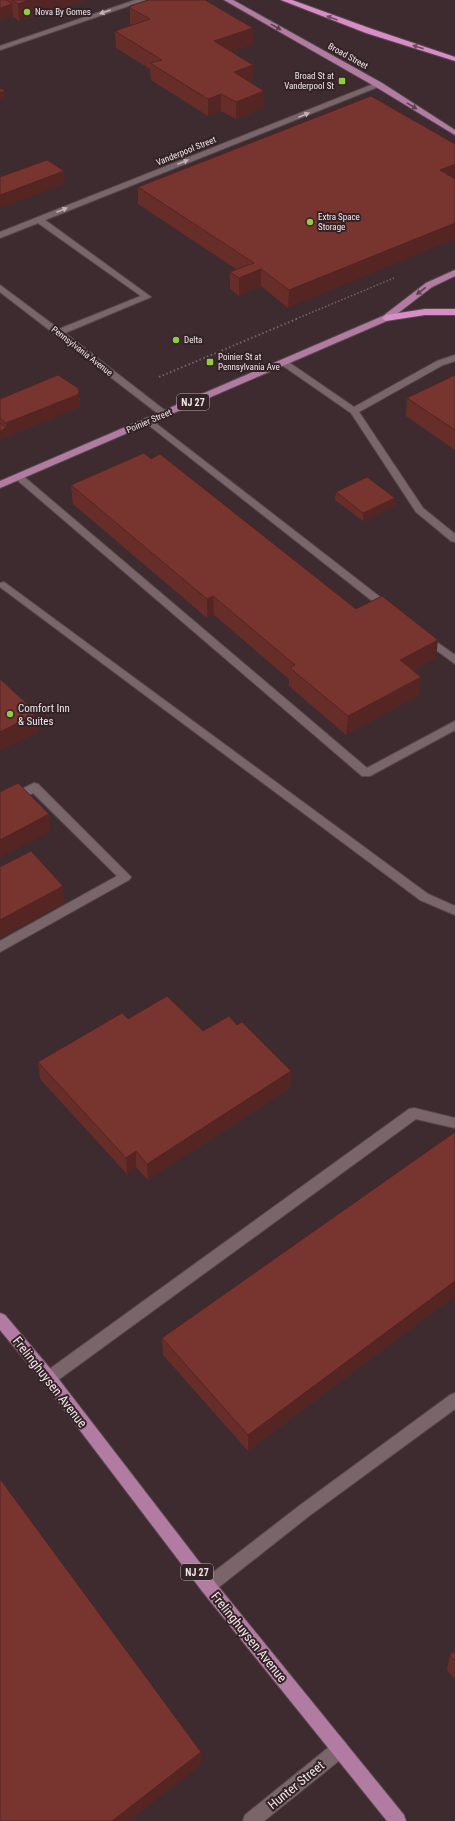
<svg xmlns="http://www.w3.org/2000/svg" width="455" height="1821" viewBox="0 0 455 1821" font-family="'Roboto Condensed',sans-serif">
	<style>
		.lines { fill: none; stroke-linecap: round; stroke-linejoin: round }
		.minor-casing { stroke: #594a4e; stroke-width: 2 }
		.major-casing { stroke: #594a4e; stroke-width: 2 }
		.highway-casing { stroke: #594a4e; stroke-width: 2 }
		.path-far1 { stroke: #736368; stroke-width: 1.5; stroke-dasharray: 1.5 2; stroke-linecap: butt }
		.path { stroke: #736368; stroke-width: 2; stroke-dasharray: 1.5 2.5; stroke-linecap: butt }
		.minor { fill: #7a656a; fill-rule: evenodd }
		.major { fill: #b27ca2; fill-rule: evenodd }
		.highway { fill: #d88cc8; fill-rule: evenodd }
		.wall { fill: #672e29 }
		.shaded-wall { fill: #542522 }
		.building { fill: #783530; stroke: #542522 }
		.oneway { fill: #c1b2b6 }
		.oneway2 { fill: #754c67 }
		.oneway3 { fill: #5f4251 }
		.poi-dot { fill: #90cd41; stroke: #332226; stroke-width: 1.5 }
		.labels { text-anchor: middle; dominant-baseline: central; stroke-width: 4; stroke-linejoin: round; paint-order: stroke }
		.far-poi-label { font-size: 9px; fill: #f1e5e8; stroke: #332226; text-anchor: start }
		.far-street-label { font-size: 9px; fill: #f1e5e8; stroke: #332226 }
		.shield { fill: #332226; stroke: #b8aaae; stroke-width: 1 }
		.shield-label { font-size: 10px; font-weight: bold; fill: #f1e5e8 }
		.poi-label { font-size: 11px; fill: #f1e5e8; stroke: #332226; text-anchor: start }
		.near-street-label { font-size: 13px; fill: #f1e5e8; stroke: #332226 }
	</style>
	<rect width="100%" height="100%" fill="#3d2b30"/>
	<g class="lines">
		<defs>
			<path id="minor" d="M135 0H146L0 50V46Z
				M376 83 383 85 45 220 151 297 65 333 167 412V416H161L0 292V285L59 329 141 296 38 223 0 238V232Z
				M455 355V361L443 365 359 412 423 508 455 534V542L451 541 416 512 351 413 279 363 284 360 287 361 354 407 437 361Z
				M149 418 393 607 394 609 393 611H385L146 423 144 421Z
				M19 474 22 475 367 768 455 721V730L370 776H362L16 479 14 477 16 475Z
				M4 582 428 894 455 906V915L420 900 0 587V583Z
				M424 633 455 655V664L420 638 419 636 420 634Z
				M34 783 38 784 131 877 129 880 0 952V941L117 876 33 793 0 809V800Z
				M414 1108 455 1118V1128L416 1119 54 1383 49 1385 44 1383 42 1378 44 1373 409 1109Z
				M455 1393V1409L309 1516 214 1591 208 1594 202 1591 200 1586 202 1581 299 1506 450 1395Z
				M340 1741 346 1743 348 1749 346 1755 264 1821H243L245 1815 334 1743Z"/>
			<path id="major" d="M224 0H233L382 83 455 130V135L376 87Z
				M455 270V276L432 287 389 320 0 488V481L383 316 426 283Z
				M0 1313 5 1315 54 1373 214 1581 404 1815 406 1821H387L202 1591 44 1383 0 1330Z"/>
			<path id="highway" d="M281 0H292L372 29 455 57V61L366 33Z
				M425 309H455V315H425L386 321 382 318 386 315Z"/>
		</defs>
		<use href="#minor" class="minor-casing"/>
		<use href="#major" class="major-casing"/>
		<use href="#highway" class="highway-casing"/>
		<path class="path-far1" d="M296 319 394 278"/>
		<path class="path" d="M159 377 299 318"/>
		<use href="#minor" class="minor"/>
		<use href="#major" class="major"/>
		<use href="#highway" class="highway"/>
	</g>
	<path class="wall" d="M0 0H86L19 21 12 16 0 20Z
		M130 8 253 28V44L231 52 253 65 252 82H251L264 91V108L236 119 221 111 208 116 151 80 150 69 116 48 115 31 132 25 130 24Z
		M371 96 288 308 261 286 239 296 230 289V272L236 269 138 204V187Z
		M455 375V450L406 416 407 398Z
		M79 392 80 405 78 408 0 439V399Z
		M71 485 356 609 436 658 413 670 419 695 346 735 289 686V679L214 615 207 618 73 504Z
		M336 492 395 498V506L363 521 335 500Z
		M128 1019 203 1031 237 1025 291 1071 290 1088 148 1180 136 1167 127 1174 40 1079 38 1062Z
		M455 1132V1296L248 1451 163 1355 162 1338Z
		M455 1651V1679L447 1670 450 1655Z"/>
	<path class="shaded-wall" d="M29 0H86L19 21 18 4Z
		M12 4 13 16 0 20V8Z
		M253 28V44L214 58V41Z
		M253 65 252 82 234 89V72Z
		M5 91 6 98 0 100V93Z
		M264 91V108L236 119V102Z
		M221 94V111L208 116V99Z
		M455 164V181L440 170Z
		M64 171 65 184 0 208V195Z
		M455 223V239L288 308 289 290Z
		M261 269V286L239 296V278Z
		M79 392 80 405 78 408 7 436 6 423Z
		M6 428 7 436 0 439V431Z
		M395 498V506L363 521V513Z
		M213 596 214 615 207 618V599Z
		M438 640 436 658 398 678 400 660Z
		M421 677 419 695 346 735 348 716Z
		M37 713 39 732 0 751V732Z
		M49 814 51 831 0 858V840Z
		M63 886 65 903 0 938V920Z
		M291 1071 290 1088 148 1180 147 1164Z
		M136 1151V1167L127 1174 126 1158Z
		M455 1281V1296L248 1451V1435Z
		M201 1752V1765L130 1821H112Z"/>
	<path class="building" d="M0 0H6L12 4 0 8Z
		M12 0H29L18 4Z
		M149 0H205L253 28 214 41 253 65 234 72 264 91 236 102 221 94 208 99 150 63 162 60 115 31 150 19 130 8V6Z
		M0 88 5 91 0 93Z
		M371 96 455 144V164L440 170 455 179V223L289 290 261 269 239 278 230 272 254 263 138 187Z
		M47 160 64 171 0 195V177Z
		M58 375 78 388 79 392 77 395 6 423 0 418V399Z
		M455 375V430L407 398Z
		M0 423 6 428 0 431Z
		M144 453 151 459 160 454 356 609 382 596 438 640 400 660 421 677 348 716 290 668 295 665 213 596 207 599 71 485Z
		M367 477 395 498 363 513 336 492Z
		M0 679 37 713 0 732Z
		M18 783 49 814 0 840V792Z
		M31 851 63 886 0 920V867Z
		M167 996 203 1031 229 1016 237 1025 242 1022 291 1071 147 1164 136 1151 126 1158 38 1062 122 1013 128 1019Z
		M455 1132V1281L248 1435 162 1338Z
		M0 1479 201 1752 112 1821H0Z
		M455 1651V1661L450 1655Z"/>
	<defs><path id="oneway-solid" d="M-6-.8H1V-3.2L6.5 0L1 3.2V.8H-6Z"/></defs>
	<g class="oneway">
		<use href="#oneway-solid" transform="translate(105 12) rotate(161)"/>
		<use href="#oneway-solid" transform="translate(304 115) rotate(-22)"/>
		<use href="#oneway-solid" transform="translate(183 162) rotate(-22)"/>
		<use href="#oneway-solid" transform="translate(62 210) rotate(-22)"/>
	</g>
	<g class="oneway2">
		<use href="#oneway-solid" transform="translate(332 18) rotate(-160)"/>
		<use href="#oneway-solid" transform="translate(418 47) rotate(-162)"/>
	</g>
	<g class="oneway3">
		<use href="#oneway-solid" transform="translate(276 27) rotate(29)"/>
		<use href="#oneway-solid" transform="translate(412 106) rotate(32)"/>
		<use href="#oneway-solid" transform="translate(421 291) rotate(142)"/>
	</g>
	<g class="poi-dot">
		<circle cx="27" cy="12" r="4"/>
		<rect x="338" y="77" width="8" height="8" rx="2"/>
		<circle cx="310" cy="222" r="4"/>
		<circle cx="176" cy="340" r="4"/>
		<rect x="206" y="358" width="8" height="8" rx="2"/>
		<circle cx="10" cy="714" r="4"/>
	</g>
	<g class="labels">
		<g class="far-poi-label">
			<text x="35" y="12">Nova By Gomes</text>
			<text x="334" y="76" text-anchor="end">Broad St at<tspan x="334" dy="10">Vanderpool St</tspan></text>
			<text x="318" y="217">Extra Space<tspan x="318" dy="10">Storage</tspan></text>
			<text x="184" y="340">Delta</text>
			<text x="218" y="357">Poinier St at<tspan x="218" dy="10">Pennsylvania Ave</tspan></text>
		</g>
		<g class="far-street-label">
			<text transform="translate(348 56) rotate(29)">Broad Street</text>
			<text transform="translate(186 151) rotate(-22)">Vanderpool Street</text>
			<text transform="translate(82 351) rotate(38)">Pennsylvania Avenue</text>
			<text transform="translate(149 421) rotate(-23)">Poinier Street</text>
		</g>
		<g class="shield">
			<rect x="177" y="394" width="32" height="16" rx="3"/>
			<rect x="181" y="1564" width="32" height="16" rx="3"/>
		</g>
		<g class="shield-label">
			<text x="193" y="402">NJ 27</text>
			<text x="197" y="1572">NJ 27</text>
		</g>
		<g class="poi-label">
			<text x="18" y="708">Comfort Inn<tspan x="18" dy="13">&amp; Suites</tspan></text>
		</g>
		<g class="near-street-label">
			<text transform="translate(50 1382) rotate(52)">Frelinghuysen Avenue</text>
			<text transform="translate(249 1637) rotate(51)">Frelinghuysen Avenue</text>
			<text transform="translate(296 1785) rotate(-39)">Hunter Street</text>
		</g>
	</g>
</svg>
